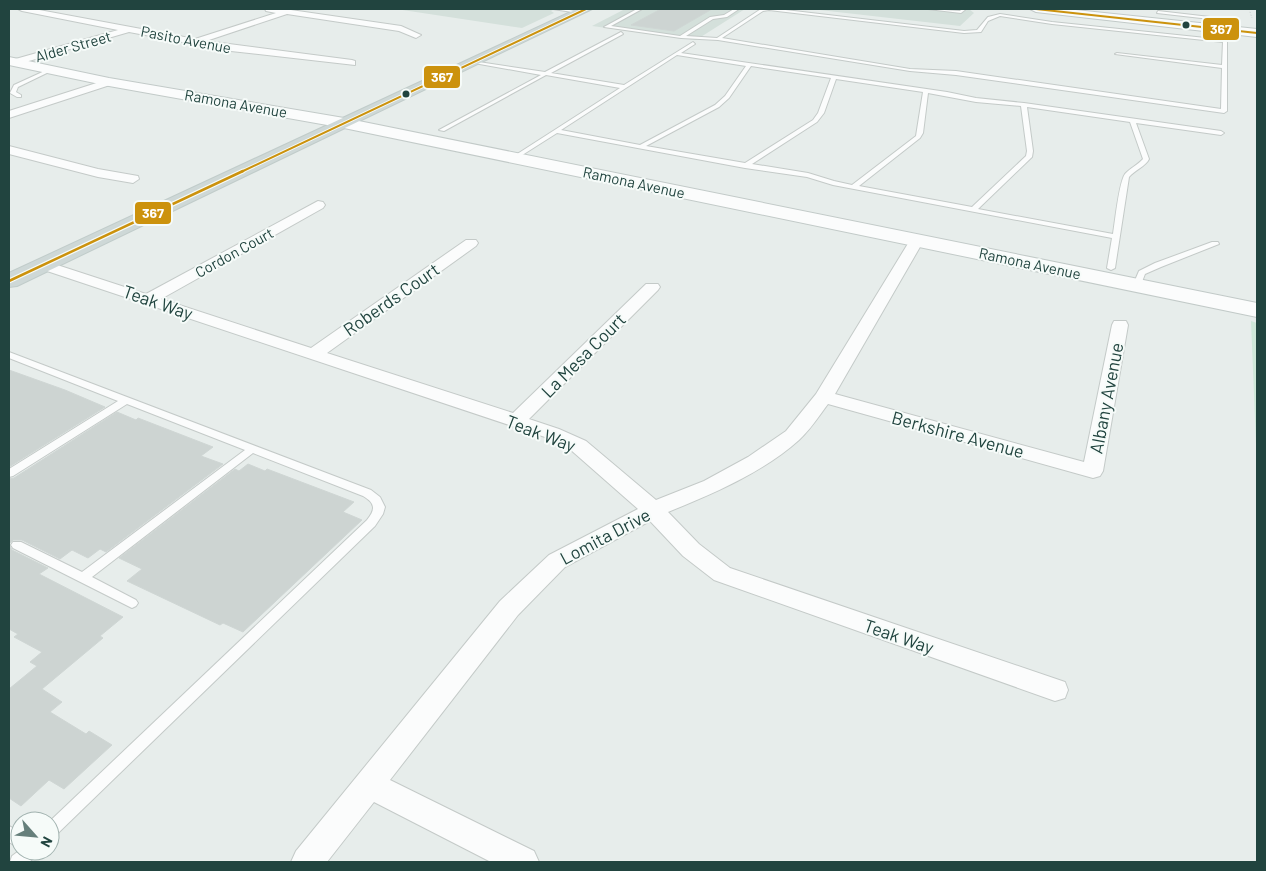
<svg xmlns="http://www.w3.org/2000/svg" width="1266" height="871" viewBox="0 0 1266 871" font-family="Barlow,sans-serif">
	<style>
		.built { fill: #d4e0db }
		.green { fill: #cfe8d9 }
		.building { fill: #cdd4d2; stroke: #cfd6d4 }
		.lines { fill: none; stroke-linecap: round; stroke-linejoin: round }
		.lane-casing { stroke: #c4cac8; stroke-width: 2 }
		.street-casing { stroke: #c4cac8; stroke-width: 2 }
		.secondary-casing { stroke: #c2cac8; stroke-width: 2 }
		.primary-casing { stroke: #c1ccca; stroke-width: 2 }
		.path { stroke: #c2cccb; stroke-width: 1; stroke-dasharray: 1 2; stroke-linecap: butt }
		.lane { fill: #fbfcfc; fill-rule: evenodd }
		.street { fill: #fbfcfc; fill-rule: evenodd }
		.secondary { fill: #fbfcfc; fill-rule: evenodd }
		.primary { fill: #ced8d7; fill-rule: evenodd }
		.bus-1-far1-casing { stroke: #f6fbf9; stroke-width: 4 }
		.bus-1-casing { stroke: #f6fbf9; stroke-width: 5 }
		.bus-1-far1 { stroke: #cc920d; stroke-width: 2 }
		.bus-1 { stroke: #cc920d; stroke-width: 2.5 }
		.bus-dot { fill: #21443f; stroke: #f6fbf9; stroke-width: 2 }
		.labels { text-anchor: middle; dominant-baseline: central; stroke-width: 4; stroke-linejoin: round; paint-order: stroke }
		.far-street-label { font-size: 15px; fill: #21443f; stroke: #f6fbf9 }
		.street-label { font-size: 18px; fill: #21443f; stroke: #f6fbf9 }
		.line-badge { stroke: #f6fbf9; stroke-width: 2 }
		.badge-label { font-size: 14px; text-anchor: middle; font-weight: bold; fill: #fff }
	</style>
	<rect width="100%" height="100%" fill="#e7edeb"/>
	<path class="built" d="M396 9H555L551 11 554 13 522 28Z
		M625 9H745L696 40 592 26Z
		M811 9H969L974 13 960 26Z"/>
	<path class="green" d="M1251 321 1257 323V469Z"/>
	<path class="building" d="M661 9H712L674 31 631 25Z
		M9 370 65 390 105 407 9 467Z
		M117 412 136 420 138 418 213 447 201 456 223 464 106 552 100 549 88 558 72 550 60 559 22 540H13L9 544 12 550 48 568 39 574 123 617 100 636 103 638 42 689 62 702 50 712 86 734 89 731 112 745 64 789 49 780 21 806 9 798V689L37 666 30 662 42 652 14 637 18 634 9 629V479L14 478Z
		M248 464 265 471 267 469 354 502 343 512 362 520 243 632 223 623 220 625 127 581 142 569 119 558 235 469 239 471Z"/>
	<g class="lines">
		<defs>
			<path id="lane" d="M553 9H563L581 12 579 13Z
				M637 9H642L611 26 680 36 710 17 724 15 734 9H739L727 17 713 19 686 36 717 38 761 9H777L964 31 977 30 988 17 1000 14 1052 22 1225 40 1227 41V111L1224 113 956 75 910 71 718 40 681 38 604 27ZM769 10 964 33 981 32 988 21 1000 16 1052 24 1223 42 1222 65 1117 53 1115 54 1222 68 1221 109 956 71 910 69 722 38 763 11Z
				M928 9 960 11 962 9H966L961 13Z
				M1158 11 1210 17 1212 18 1210 19 1157 13Z
				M621 32 623 34 551 73 624 85 693 42 695 44 681 53 947 92 976 98 1024 103 1221 131 1224 133 1221 135 1136 123 1149 159C1146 166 1135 170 1129 177L1115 268 1111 270 1107 268 1112 238 833 185 807 177 745 168 557 133 516 159 511 158 620 88 546 75 444 131 439 130 541 75 474 63 472 61 545 72ZM677 55 746 66 725 96 715 105 640 145 561 130ZM751 66 831 78 818 113 813 120 745 163 646 146 719 107 729 98ZM836 79 923 92 916 136 852 185 834 181 808 173 752 164 817 122 824 113ZM928 93 976 102 1021 106 1027 151 1026 156 972 207 859 186 920 138 923 133ZM1027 107 1130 122 1143 159C1138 165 1130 168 1125 174 1119 182 1115 222 1113 234L978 209 1032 157 1033 151Z
				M49 69 53 70 18 87 16 92 21 95V97H17L10 93 14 85Z
				M1212 242H1218L1219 244 1161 267 1145 274 1140 287H1134L1133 285 1139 271 1155 263Z
				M9 352 371 490 380 497 385 507 383 514 375 526 55 836 50 838V821L367 520C376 509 375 503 363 496L253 453 92 577 136 600 138 603 136 606 132 608 128 606 13 548 11 545 13 542H21L82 572 245 450 127 404 13 476 9 477V469L118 401 9 358Z
				M9 826 20 832V849L9 842Z
				M20 850V851H38L36 856 29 862H10L12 856Z"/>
			<path id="street" d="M18 9H34L195 39 276 13 266 11 265 9H284L401 26 421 35 416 38 399 31 287 14 206 41 352 60 355 61V65L231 51 129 32 15 65 10 62 12 60 118 30 22 11Z
				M109 79 113 80 114 82 113 84 9 118V111Z
				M9 146 98 169 138 176 139 179 133 183 98 177 9 154Z
				M318 201 323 202 325 205 323 208 161 299 311 348 466 240H476L478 243 476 246 327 353 513 413 646 284H658L660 287 658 290 529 419 559 429 586 441 656 500 704 481 748 457 786 431 816 394 912 237H922L924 240 835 394 1084 462 1112 325 1114 321H1126L1128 325 1103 471 1100 476 1093 478 828 404C819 416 810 430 799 440 762 473 714 493 668 512L699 544 730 568 1065 682 1068 690 1065 698 1055 701 714 580 683 556 650 521 565 567 518 615 390 780 534 851 539 862H491L374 802 327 862H291L296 851 500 601 549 555 638 509 572 451 545 437 38 268 35 265 38 262H48L146 294Z"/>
			<path id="secondary" d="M1030 9H1066L1257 29V37L1036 12Z
				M9 57 109 78 344 118 1257 303V317L344 128 109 86 9 65Z"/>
			<path id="primary" d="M577 9H592L17 286 9 287V273Z"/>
		</defs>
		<use href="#lane" class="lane-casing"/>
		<use href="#street" class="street-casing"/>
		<use href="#secondary" class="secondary-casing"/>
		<use href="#primary" class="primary-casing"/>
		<path class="path" d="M1249 9 1252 18"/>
		<use href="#lane" class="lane"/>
		<use href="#street" class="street"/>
		<use href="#secondary" class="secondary"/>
		<use href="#primary" class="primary"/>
		<defs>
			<path id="bus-1-far1" d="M1036 9 1257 33
				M241 172 586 9"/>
			<path id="bus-1" d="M9 281 243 171"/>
		</defs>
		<use href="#bus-1-far1" class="bus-1-far1-casing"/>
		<use href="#bus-1" class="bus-1-casing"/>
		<use href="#bus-1-far1" class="bus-1-far1"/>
		<use href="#bus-1" class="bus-1"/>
	</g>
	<g class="bus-dot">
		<circle cx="1186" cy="25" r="4.5"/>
		<circle cx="406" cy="94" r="4.5"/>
	</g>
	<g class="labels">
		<g class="far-street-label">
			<text transform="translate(186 39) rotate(11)">Pasito Avenue</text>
			<text transform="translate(73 46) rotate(-16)">Alder Street</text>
			<text transform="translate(236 103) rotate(10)">Ramona Avenue</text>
			<text transform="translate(634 182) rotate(12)">Ramona Avenue</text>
			<text transform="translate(234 252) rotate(-29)">Cordon Court</text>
			<text transform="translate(1030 263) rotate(12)">Ramona Avenue</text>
		</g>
		<g class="street-label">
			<text transform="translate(391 299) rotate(-35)">Roberds Court</text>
			<text transform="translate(158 302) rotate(19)">Teak Way</text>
			<text transform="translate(583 355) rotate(-45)">La Mesa Court</text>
			<text transform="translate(1106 398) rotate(-79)">Albany Avenue</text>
			<text transform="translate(541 433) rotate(21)">Teak Way</text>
			<text transform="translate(958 434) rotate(15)">Berkshire Avenue</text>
			<text transform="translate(605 536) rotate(-28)">Lomita Drive</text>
			<text transform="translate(899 636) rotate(19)">Teak Way</text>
		</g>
	</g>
	<g class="line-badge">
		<rect x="1202" y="17" width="38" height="24" rx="5" fill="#cc920d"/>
		<rect x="423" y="65" width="38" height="24" rx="5" fill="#cc920d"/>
		<rect x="134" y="201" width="38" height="24" rx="5" fill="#cc920d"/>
	</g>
	<g class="badge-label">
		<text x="1221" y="34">367</text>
		<text x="442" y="82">367</text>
		<text x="153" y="218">367</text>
	</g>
	<rect width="1266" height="871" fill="none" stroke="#21443f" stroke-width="20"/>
	<g transform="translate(35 836) rotate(117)"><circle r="24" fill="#f6fbf9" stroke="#a1b2af"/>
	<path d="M0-4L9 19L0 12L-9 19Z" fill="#667f7b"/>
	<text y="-8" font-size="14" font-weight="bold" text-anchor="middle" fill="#21443f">N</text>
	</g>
</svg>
